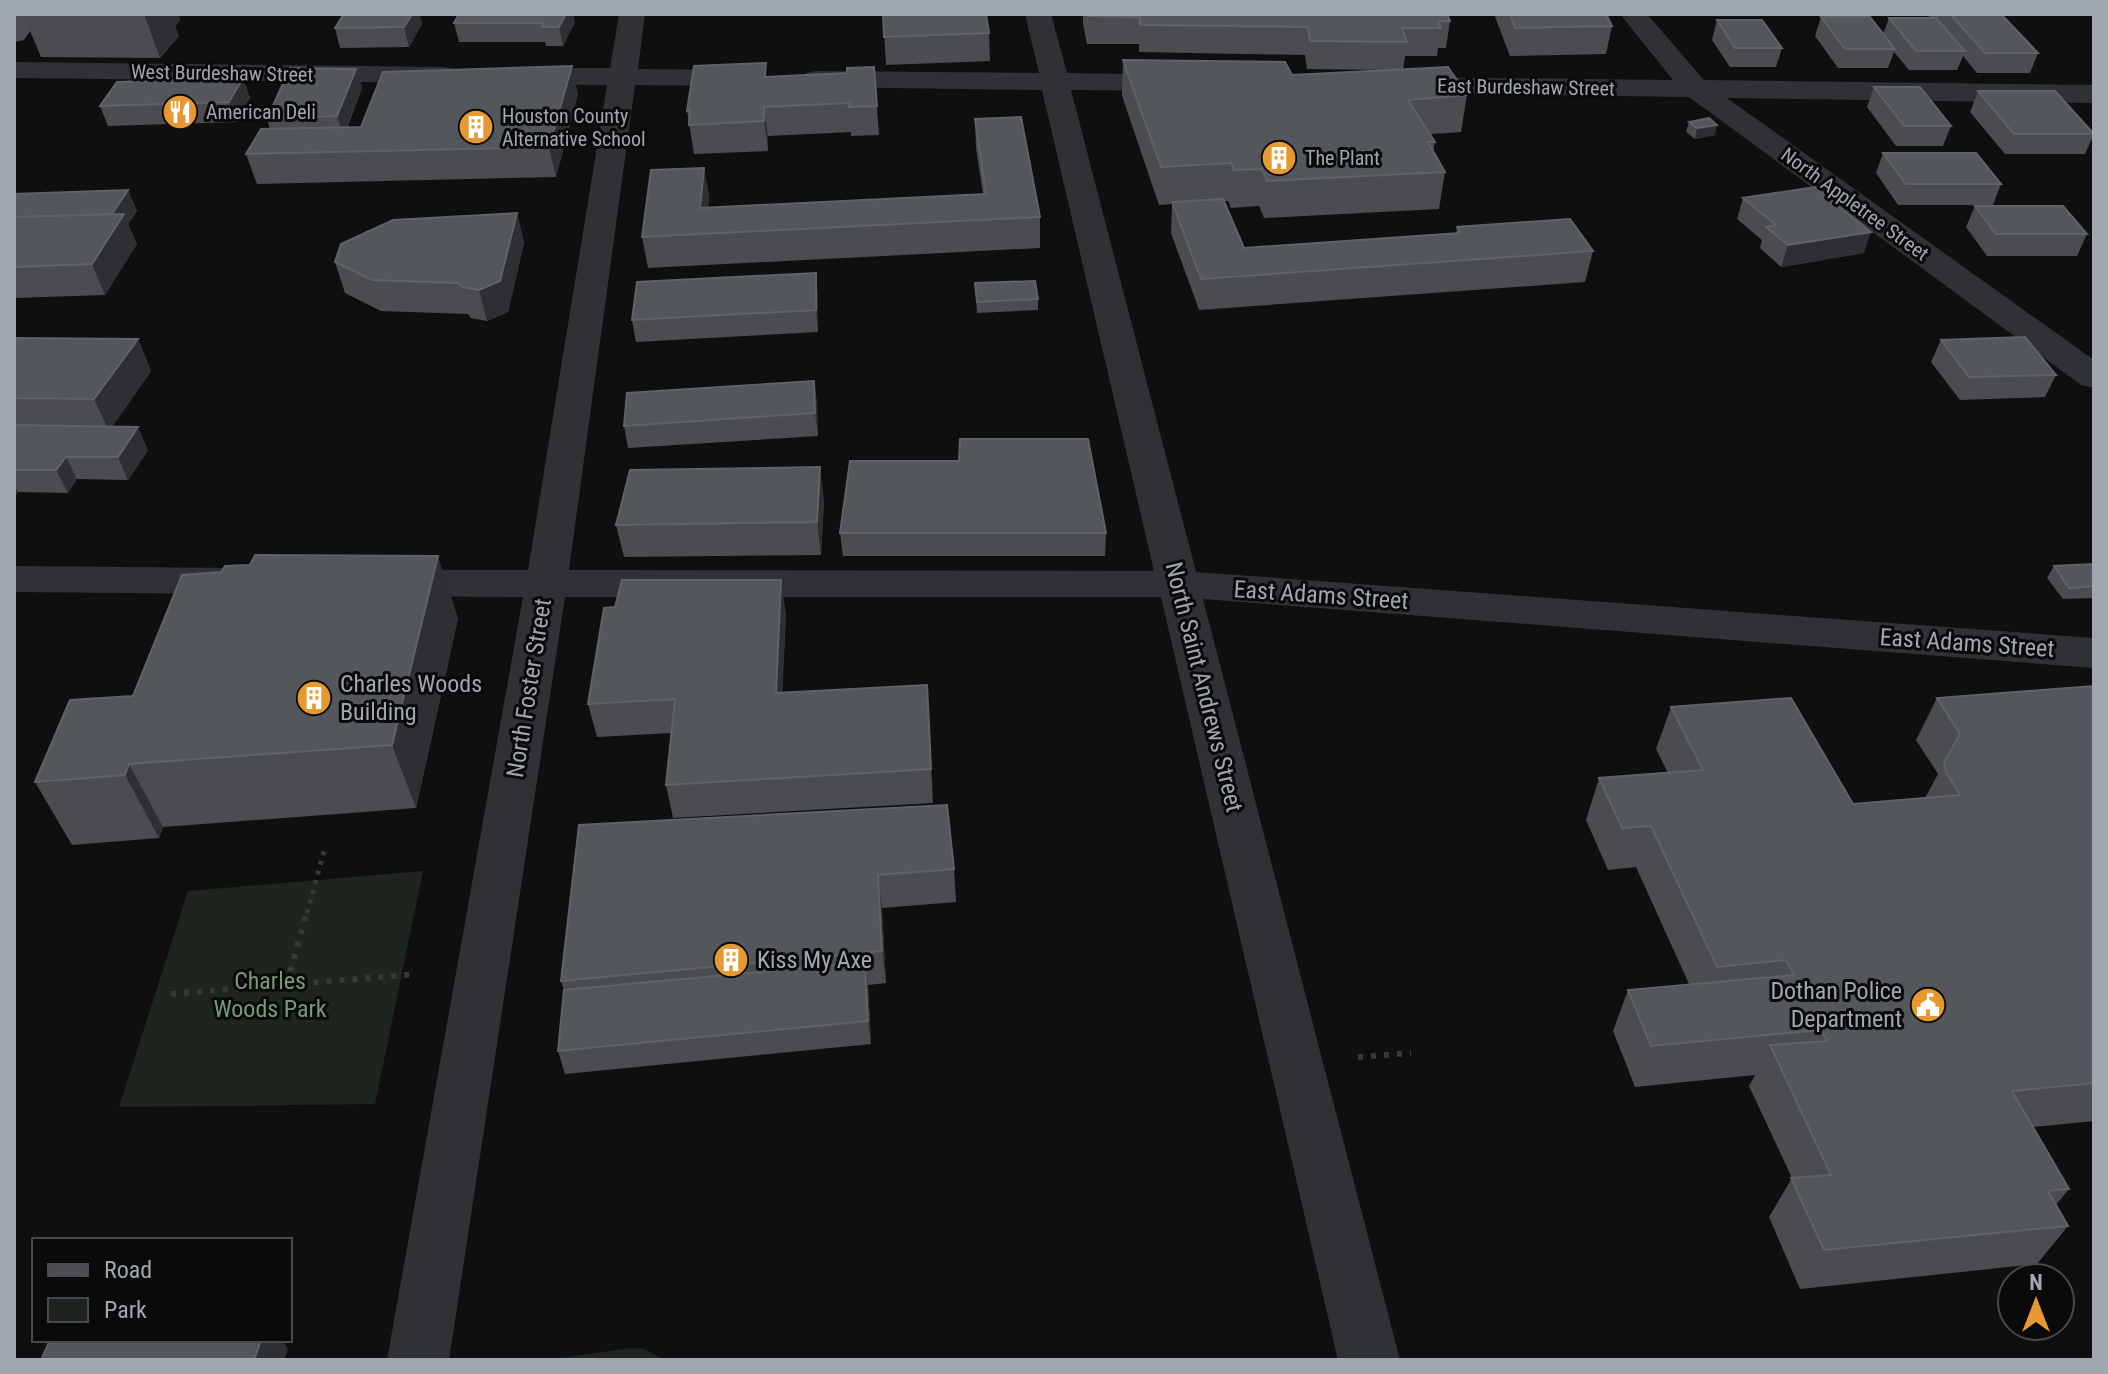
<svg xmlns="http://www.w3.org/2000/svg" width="2108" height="1374" viewBox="0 0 2108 1374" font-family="'Roboto Condensed',sans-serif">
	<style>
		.green { fill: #1e241e }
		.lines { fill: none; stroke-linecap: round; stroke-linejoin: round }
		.path-far1 { stroke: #36383c; stroke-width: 5; stroke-dasharray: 4 6; stroke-linecap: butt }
		.path { stroke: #36383c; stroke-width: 6; stroke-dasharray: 5 8; stroke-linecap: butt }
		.minor { fill: #303135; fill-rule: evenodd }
		.major { fill: #4c4e54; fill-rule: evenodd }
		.wall { fill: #4a4c4f }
		.shaded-wall { fill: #2e2f32 }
		.building { fill: #53565a; stroke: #5f6267; stroke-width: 2 }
		.labels { text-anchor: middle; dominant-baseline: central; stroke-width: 6; stroke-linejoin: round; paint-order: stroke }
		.far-street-label { font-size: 20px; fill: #a1a7b0; stroke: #0a0a0b }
		.far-poi-label { font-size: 20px; fill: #a1a7b0; stroke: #0a0a0b; text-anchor: start }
		.street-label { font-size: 24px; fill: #a1a7b0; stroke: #0a0a0b }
		.poi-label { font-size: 24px; fill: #a1a7b0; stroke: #0a0a0b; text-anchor: start }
		.park-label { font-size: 24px; fill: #799a78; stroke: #0a0a0b }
	</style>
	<rect width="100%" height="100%" fill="#0f0f10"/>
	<path class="green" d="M423 871 375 1104 119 1107 188 891Z
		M630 1348 644 1349 664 1360H547Z"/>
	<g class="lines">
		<path class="path-far1" d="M307 913 324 851"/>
		<path class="path" d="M287 984 307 911
			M171 994 417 974
			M1358 1057 1411 1053"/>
		<path class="minor" d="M619 14H645L638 69 752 70 762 72 766 78 762 84 752 86 635 85 569 570 1154 571 1042 90 816 87 806 85 802 79 806 73 816 71 1039 73 1025 14H1051L1067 73 1184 75 1194 77 1198 83 1194 89 1184 91 1071 90 1196 572 2094 638V668L1203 599 1400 1360H1338L1161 597H565L449 1360H387L523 597 387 596 372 593 366 583 372 573 387 570H528L607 85 516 84 506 82 502 76 506 70 516 68H610Z
			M1620 14H1647L1704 80 2094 85V103L1727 98 2094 360V388L2081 385 1689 97 1400 93 1390 91 1386 85 1390 79 1400 77 1673 80Z
			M14 62 444 67 454 69 458 75 454 81 444 83 14 78Z
			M14 566 238 568 253 572 259 581 253 590 238 594 14 592Z"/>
		<path class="major" d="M15 14H42L24 40 14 42Z"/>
	</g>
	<path class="wall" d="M23 14H178L180 20 175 26 179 36 160 58 41 57Z
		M344 14H419L422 24 409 47 340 48 335 28Z
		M883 14 989 33 990 61 886 65Z
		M1083 14H1447L1450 21 1446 48H1438L1437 56H1405L1403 70 1467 95 1461 132 1430 134 1435 142 1433 152 1445 172 1439 209 1264 218 1259 206 1231 208 1228 201H1224L1244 248 1456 233 1457 227 1593 251 1585 282 1199 310 1171 233 1172 204 1159 205 1122 96 1123 60 1292 75 1392 70 1307 69 1305 55 1139 52V44H1087L1083 24Z
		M1494 14H1606L1612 26 1606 54 1510 56Z
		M1927 14H2001L2038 53 2030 73H1977L1963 56 1957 70H1909L1894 52 1888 68H1838L1815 36 1821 17 1883 34 1889 18H1930Z
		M1717 20 1782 48 1776 67H1730L1712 40Z
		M575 22 563 46H546L545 42H459L454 23Z
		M874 67 879 135 851 136V132L768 136V151L694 154 687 111 767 77 847 73Z
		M356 69 362 88 347 128 361 127 578 94 556 177 257 184 246 154 270 129 267 119Z
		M243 78 250 98 236 122 108 126 100 106Z
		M1874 87 1951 126 1943 146H1896L1867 107Z
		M1978 91 2094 134 2085 154H2005L1970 112Z
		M975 119 1040 217V248L648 268 642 237 704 168 709 197 708 208 983 194 976 148Z
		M1689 122 1715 135 1695 139 1686 132Z
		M1883 153 2001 184 1993 205H1898L1876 173Z
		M128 190 137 211 128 224 137 244 105 295 14 298V194Z
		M1743 198 1864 253 1781 267 1760 248 1762 240 1737 219Z
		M1975 206 2087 234 2077 256H1987L1966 227Z
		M517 213 524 243 508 312 487 321 471 318 468 314 381 311 345 293 335 262Z
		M975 283 1038 299V310L977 313Z
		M818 295V332L636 342 632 320Z
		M14 338 138 339 151 371 112 427 148 450 128 480 77 479 68 493 18 492 14 498Z
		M1941 340 2056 375 2045 397 1960 400 1931 362Z
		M814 381 817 404 818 436 628 448 624 426Z
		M824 500 821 555 624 557 616 525Z
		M840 533H1106L1105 556H843Z
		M2094 564V598L2063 599 2047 578 2054 566Z
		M786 613 782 693 927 685 933 803 673 818 666 785 671 733 597 737 588 704Z
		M458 618 416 808 163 827 159 838 72 845 35 782 133 696Z
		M2094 686V1121L2033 1127 2069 1189 2056 1205 2068 1226 2037 1264 1800 1289 1769 1217 1792 1178 1749 1086 1755 1075 1635 1087 1613 1031 1628 990 1689 984 1636 867 1608 870 1586 820 1599 778 1668 773 1656 749 1671 707 1853 804 1925 798 1938 774 1916 740 1937 698Z
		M579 825 954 869 956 902 882 908 886 983 868 985 871 1044 565 1074 558 1051 564 990 561 981Z"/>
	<path class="shaded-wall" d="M144 14H178L180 20 175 26 179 36 160 58Z
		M412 14H419L422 24 409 47 404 27Z
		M566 14H573L575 22 563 46 559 27Z
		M572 66 578 94 556 177 549 147Z
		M356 69 362 88 343 136 337 116Z
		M243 78 250 98 236 122 229 102Z
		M764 107 768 136V151L764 121Z
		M1717 125 1715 135 1695 139 1697 128Z
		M704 168 709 197 705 234 700 208Z
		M128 190 137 211 128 224 137 244 105 295 92 264 109 219Z
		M517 213 524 243 508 312 487 321 479 290Z
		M1871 232 1864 253 1781 267 1788 245Z
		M816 273 818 295V332L816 310Z
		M138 339 151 371 109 431 94 399Z
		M814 381 817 404 818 436 815 413Z
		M138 427 148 450 128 480 118 457Z
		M66 457 77 479 68 493 56 470Z
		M820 467 824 500 821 555 817 522Z
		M14 485 18 492 14 498Z
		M438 556 458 618 416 808 392 745Z
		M781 580 786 613 781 726 776 693Z
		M927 685 930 718 933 803 931 769Z
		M129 764 163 827 159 838 125 775Z
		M878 875 882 908 886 983 882 951Z
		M865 962 868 985 871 1044 868 1021Z
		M261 1340H282L288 1349 284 1360H254Z"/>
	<path class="building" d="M344 14H412L404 27 335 28Z
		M459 14H566L559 27H542L544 23H454Z
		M883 14H986L989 33 884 37Z
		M1087 14H1447L1450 21H1438L1441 28H1402L1407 42 1310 41 1308 27 1140 25V17L1088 16Z
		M1510 14H1606L1612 26 1515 28Z
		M1950 14H2001L2038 53H1985Z
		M1821 17H1870L1895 49H1845Z
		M1889 18H1936L1965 51H1916Z
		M1717 20H1762L1782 48H1735Z
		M1123 60 1285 62 1292 75 1448 67 1467 95 1408 100 1435 142H1428L1445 172 1267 181 1262 169 1234 170 1231 163 1161 167Z
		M766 63 765 77 847 73V68L874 67 877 106 849 107V103L764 107V121L689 125 690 110 687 111 694 66Z
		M572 66 549 147 246 154 261 129 361 127 383 72Z
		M290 68 356 69 337 116 267 119Z
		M243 78 229 102 100 106 117 82Z
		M1874 87H1920L1951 126H1904Z
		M1978 91H2055L2094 134H2014Z
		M1021 117 1040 217 642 237 651 170 704 168 700 208 986 194 975 119Z
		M1709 118 1717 125 1697 128 1689 122Z
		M1883 153H1976L2001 184H1906Z
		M1815 187 1871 232 1788 245 1766 227 1776 225 1743 198Z
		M128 190 112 214 14 217V194Z
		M1223 199 1244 248 1460 233 1457 227 1570 219 1593 251 1201 279 1172 202Z
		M1975 206H2063L2087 234H1996Z
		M517 213 500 281 479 290 462 287 459 283 372 280 335 262 341 244 393 220Z
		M124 214 92 264 14 267V217Z
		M816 273V310L632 320 637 282Z
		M1035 281 1038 299 977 302 975 283Z
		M2025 337 2056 375 1969 377 1941 340Z
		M14 338 138 339 94 399 14 398Z
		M814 381 815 413 624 426 627 393Z
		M14 425 138 427 118 457H66L56 470H14Z
		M960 439H1088L1106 533H840L850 461H959Z
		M820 467 817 522 616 525 630 470Z
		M255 555 438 556 392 745 129 764 125 775 35 782 70 700 133 696 182 575 221 572 225 566 250 565Z
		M2094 564V586L2069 588 2054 566Z
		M622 580H781L776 693 927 685 931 769 666 785 675 699 588 704 604 608 615 607Z
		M2094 686V1083L2012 1091 2069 1189 2048 1191 2068 1226 1824 1250 1791 1178 1831 1175 1770 1045 1827 1041 1821 1030 1651 1046 1628 990 1794 975 1786 960 1717 967 1651 826 1622 828 1599 778 1703 770 1671 707 1791 698 1853 804 1960 795 1946 773 1944 762 1960 734 1937 698Z
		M947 805 954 869 878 875 882 951 561 981 579 825Z
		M865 962 868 1021 558 1051 564 990Z
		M50 1340H261L254 1360H41Z"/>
	<defs>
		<symbol id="restaurant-disc" viewBox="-11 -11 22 22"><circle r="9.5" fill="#e69931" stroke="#0a0a0b"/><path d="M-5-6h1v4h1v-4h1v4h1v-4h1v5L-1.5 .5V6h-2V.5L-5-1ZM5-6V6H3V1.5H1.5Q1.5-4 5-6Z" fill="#fff"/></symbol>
		<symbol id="building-disc" viewBox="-11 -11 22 22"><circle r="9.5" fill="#e69931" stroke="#0a0a0b"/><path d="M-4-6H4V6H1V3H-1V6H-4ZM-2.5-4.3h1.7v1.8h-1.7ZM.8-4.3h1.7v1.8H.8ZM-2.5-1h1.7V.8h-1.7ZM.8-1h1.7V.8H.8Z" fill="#fff"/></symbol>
		<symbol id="civic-disc" viewBox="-11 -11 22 22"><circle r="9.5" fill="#e69931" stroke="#0a0a0b"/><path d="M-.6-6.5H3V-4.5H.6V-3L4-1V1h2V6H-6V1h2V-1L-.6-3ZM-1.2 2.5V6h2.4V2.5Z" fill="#fff"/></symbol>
	</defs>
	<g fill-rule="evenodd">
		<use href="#restaurant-disc" x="160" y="92" width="40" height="40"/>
		<use href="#building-disc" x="456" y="107" width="40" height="40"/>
		<use href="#building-disc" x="1259" y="138" width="40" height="40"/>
		<use href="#building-disc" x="294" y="678" width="40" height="40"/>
		<use href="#building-disc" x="711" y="940" width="40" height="40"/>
		<use href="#civic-disc" x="1908" y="985" width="40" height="40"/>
	</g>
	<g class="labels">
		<g class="far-street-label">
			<text transform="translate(222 73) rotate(1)">West Burdeshaw Street</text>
			<text transform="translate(1526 87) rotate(1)">East Burdeshaw Street</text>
			<text transform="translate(1855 204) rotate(36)">North Appletree Street</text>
		</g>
		<g class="far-poi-label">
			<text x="206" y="112">American Deli</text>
			<text x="502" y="116">Houston County<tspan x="502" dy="23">Alternative School</tspan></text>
			<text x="1305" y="158">The Plant</text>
		</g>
		<g class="street-label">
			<text transform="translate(1321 595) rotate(4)">East Adams Street</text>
			<text transform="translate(1967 643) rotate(4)">East Adams Street</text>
			<text transform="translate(1204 687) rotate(76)">North Saint Andrews Street</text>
			<text transform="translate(529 688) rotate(-81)">North Foster Street</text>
		</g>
		<g class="poi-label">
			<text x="340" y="684">Charles Woods<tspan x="340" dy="28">Building</tspan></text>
			<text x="757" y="960">Kiss My Axe</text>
			<text x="1902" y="991" text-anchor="end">Dothan Police<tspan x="1902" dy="28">Department</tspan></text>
		</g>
		<g class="park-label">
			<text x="270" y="981">Charles<tspan x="270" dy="28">Woods Park</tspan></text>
		</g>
	</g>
	<rect width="2108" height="1374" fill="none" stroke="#a1a7b0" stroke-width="32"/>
	<rect x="32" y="1238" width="260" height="104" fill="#0a0a0b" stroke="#46494d" stroke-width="2"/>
	<rect x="48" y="1264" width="40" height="12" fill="#4c4e54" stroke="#46494d" stroke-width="2"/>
	<text x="104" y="1278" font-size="24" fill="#a1a7b0">Road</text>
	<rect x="48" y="1298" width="40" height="24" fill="#1e241e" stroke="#46494d" stroke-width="2"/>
	<text x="104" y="1318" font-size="24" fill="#a1a7b0">Park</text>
	<g transform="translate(2036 1302)"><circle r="38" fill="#0a0a0b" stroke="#46494d" stroke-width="2"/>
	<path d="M0-6L14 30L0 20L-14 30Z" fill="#e69931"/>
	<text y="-12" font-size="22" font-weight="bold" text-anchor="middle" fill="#a1a7b0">N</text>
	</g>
</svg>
